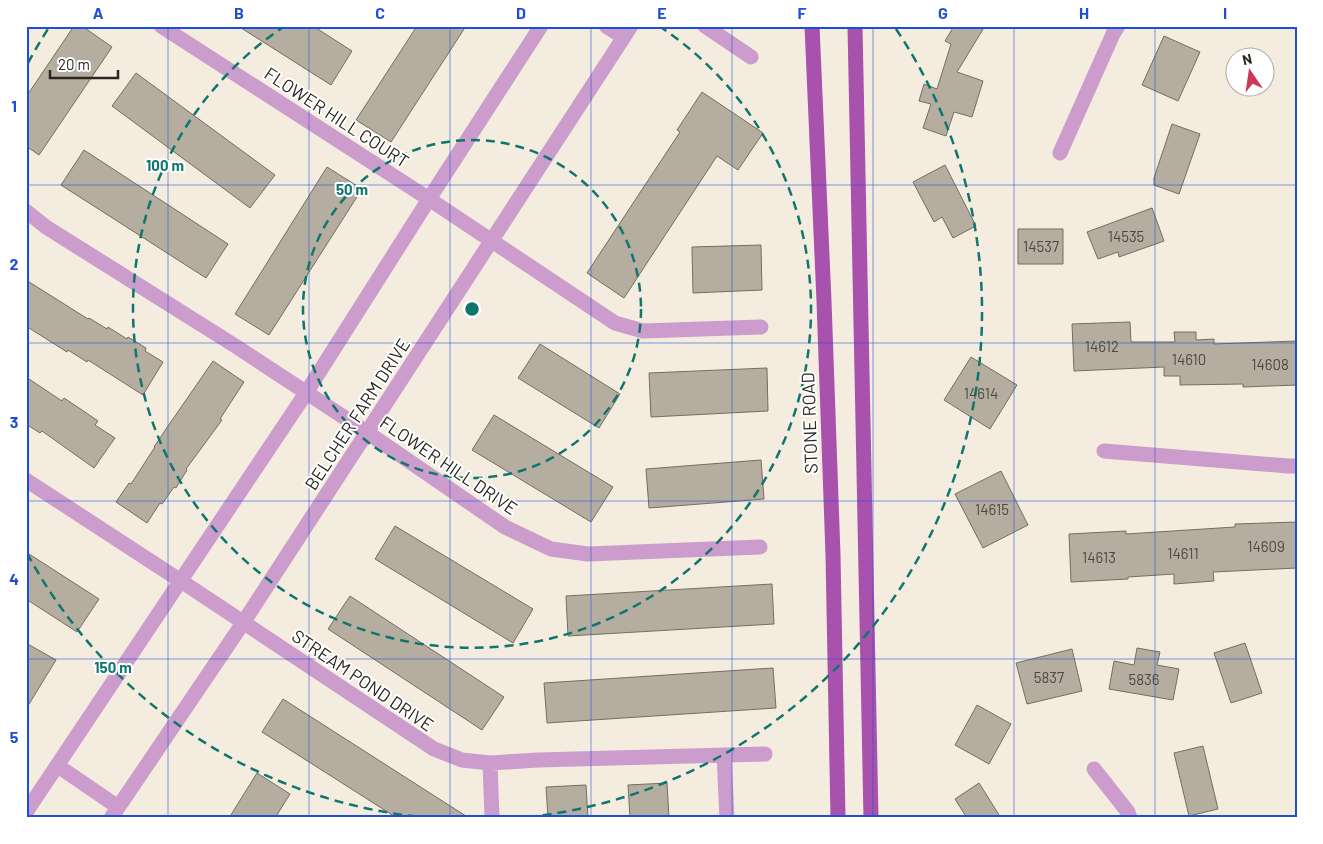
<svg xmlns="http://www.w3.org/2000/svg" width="1323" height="844" viewBox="0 0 1323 844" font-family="Barlow,sans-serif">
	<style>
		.building { fill: #b5aea0; stroke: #746d61 }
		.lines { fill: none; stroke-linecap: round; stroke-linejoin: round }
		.minor { stroke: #cb9ccc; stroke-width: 15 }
		.major { stroke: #a852ad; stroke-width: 15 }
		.grid { fill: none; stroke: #1d4ed8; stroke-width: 1; stroke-opacity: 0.55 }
		.ring { fill: none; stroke: #0f766e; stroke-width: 2.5; stroke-dasharray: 9 6 }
		.labels { text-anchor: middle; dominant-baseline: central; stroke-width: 4; stroke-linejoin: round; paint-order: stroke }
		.number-label { font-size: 15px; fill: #4c4941 }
		.street-label { font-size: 18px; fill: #292721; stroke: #fff }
		.centre { fill: #0f766e; stroke: #fff; stroke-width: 2.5 }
		.ring-label { font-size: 15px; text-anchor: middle; font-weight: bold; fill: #0f766e; stroke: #fff; stroke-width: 4; stroke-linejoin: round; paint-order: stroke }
		.neatline { fill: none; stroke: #1d4ed8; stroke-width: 2 }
		.grid-label { font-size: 16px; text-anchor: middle; font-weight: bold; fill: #1d4ed8 }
	</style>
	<rect width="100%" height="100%" fill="#f4ecde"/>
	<path class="building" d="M74 26H82L112 47 39 155 26 146V97Z
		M238 26H313L352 51 331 85Z
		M417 26H466L391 142 356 120Z
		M954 26H985L957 72 983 81 972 117 954 112 946 136 923 128 931 104 919 101 924 84 937 89 951 44 945 41Z
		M1164 36 1200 52 1178 101 1142 85Z
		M136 73 275 175 250 208 112 106Z
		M702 92 763 133 738 170 717 156 624 298 587 273 680 132 677 130Z
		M1172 124 1200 134 1179 194 1154 185V178Z
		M84 150 228 244 206 278 61 185Z
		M945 165 976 226 953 238 942 217 934 222 913 182Z
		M327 167 362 189 269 335 235 314Z
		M1152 208 1164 241 1119 257 1118 252 1098 259 1087 232Z
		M1018 229H1063V264H1018Z
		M761 245 762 290 693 293 692 247Z
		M26 280 88 319 89 318 107 329 108 327 127 339 128 337 146 348 145 351 163 362 143 395 88 360 87 362 68 350 67 352 26 326Z
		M1130 322 1131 342H1175L1174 332H1196V340L1214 339V344L1297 341V385L1243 387V384L1180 385V376H1164V367L1074 371 1072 324Z
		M540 344 620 394 599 428 518 378Z
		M971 357 1017 385 990 429 944 400Z
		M213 361 244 382 220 419 222 420 186 469 187 470 176 488 174 487 162 504 160 503 147 523 116 502 129 483 131 484 155 447H154L166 429Z
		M767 368 768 411 651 417 649 373Z
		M26 377 62 401 64 398 79 408 98 421 95 425 115 438 94 468 42 431 40 433 26 424Z
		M494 415 613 487 591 522 472 450Z
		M761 460 764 499 649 508 646 469Z
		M1001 471 1028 525 983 548 955 494Z
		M1297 522V568L1213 572 1214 581 1174 584V574L1128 577V579L1071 582 1069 534 1126 531V534L1235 527V524Z
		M395 526 533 609 513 643 375 559Z
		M26 552 99 599 77 632 26 599Z
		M772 584 774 624 568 636 566 596Z
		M350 596 504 697 482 730 328 629Z
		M26 643 56 660 26 709Z
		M1245 643 1262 693 1231 703 1214 653Z
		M1137 648 1160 652 1157 665 1179 669 1173 700 1109 689 1114 661 1134 665Z
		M1072 649 1082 691 1027 704 1016 663Z
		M773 668 776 708 547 723 544 683Z
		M283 699 469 818H397L262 732Z
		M977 705 1011 724 989 764 955 745Z
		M1203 746 1218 809 1189 816 1174 753Z
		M257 773 290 794 275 818H229Z
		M667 783 669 818H630L628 785Z
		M979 783 1001 818H967L955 799Z
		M586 785 588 818H548L546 787Z"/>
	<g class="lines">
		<path class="minor" d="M161 26 429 199 615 323 643 331 761 327
			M606 26 623 37
			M705 26 751 57
			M1060 153 1113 34 1118 26
			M26 211 46 227 237 347 368 433 505 527 551 549 588 554 760 547
			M1104 451 1288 466H1297
			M26 480 181 581 434 749 462 760 490 763 538 760 765 754
			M724 755 727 818
			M490 763 492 818
			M58 766 118 807
			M1094 769 1128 812 1130 818
			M26 812 306 393 429 199 541 26
			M111 818 243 623 631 26"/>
		<path class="major" d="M812 26 824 301 833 555 838 818
			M855 26 871 818"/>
	</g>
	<path class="grid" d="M168 26V818M309 26V818M450 26V818M591 26V818M732 26V818M873 26V818M1014 26V818M1155 26V818M26 185H1297M26 343H1297M26 501H1297M26 659H1297"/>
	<g class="ring">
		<circle cx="472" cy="309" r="169"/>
		<path d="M659 26A339 339 0 1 1 285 26"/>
		<path d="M28 63A508 508 0 0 1 48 29M896 29A508 508 0 1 1 28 555"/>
	</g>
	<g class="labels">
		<g class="number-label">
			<text x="1126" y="236">14535</text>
			<text x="1041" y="246">14537</text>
			<text x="1102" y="346">14612</text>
			<text x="1189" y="359">14610</text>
			<text x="1270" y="364">14608</text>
			<text x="981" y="393">14614</text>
			<text x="992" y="509">14615</text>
			<text x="1266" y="546">14609</text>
			<text x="1183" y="553">14611</text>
			<text x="1099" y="557">14613</text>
			<text x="1049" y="677">5837</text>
			<text x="1144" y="679">5836</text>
		</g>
		<g class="street-label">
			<text transform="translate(337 117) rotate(33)">FLOWER HILL COURT</text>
			<text transform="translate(357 414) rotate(-57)">BELCHER FARM DRIVE</text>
			<text transform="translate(809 423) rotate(-92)">STONE ROAD</text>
			<text transform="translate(449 465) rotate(34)">FLOWER HILL DRIVE</text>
			<text transform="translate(363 680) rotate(34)">STREAM POND DRIVE</text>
		</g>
	</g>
	<circle cx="472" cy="309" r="8" class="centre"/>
	<g class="ring-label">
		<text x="165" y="171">100 m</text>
		<text x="352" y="195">50 m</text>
		<text x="113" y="673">150 m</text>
	</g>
	<rect width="1323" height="844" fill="none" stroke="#ffffff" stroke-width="55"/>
	<g transform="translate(1250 72) rotate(347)"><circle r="24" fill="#ffffff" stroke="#a9a9a6"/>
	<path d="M0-4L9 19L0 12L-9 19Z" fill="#ca3a58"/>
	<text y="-8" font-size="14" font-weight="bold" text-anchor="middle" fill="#292721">N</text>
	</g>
	<path d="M50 70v8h68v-8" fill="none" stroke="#292721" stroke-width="2.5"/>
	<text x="58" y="70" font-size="15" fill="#292721" stroke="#ffffff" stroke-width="4" paint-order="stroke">20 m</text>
	<rect x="28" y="28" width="1268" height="788" class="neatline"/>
	<g class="grid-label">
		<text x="98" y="19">A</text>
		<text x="239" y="19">B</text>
		<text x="380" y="19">C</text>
		<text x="521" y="19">D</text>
		<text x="662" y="19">E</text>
		<text x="802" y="19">F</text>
		<text x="943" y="19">G</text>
		<text x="1084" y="19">H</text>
		<text x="1225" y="19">I</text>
		<text x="14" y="112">1</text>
		<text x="14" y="270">2</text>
		<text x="14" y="428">3</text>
		<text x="14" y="585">4</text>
		<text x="14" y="743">5</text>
	</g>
</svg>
